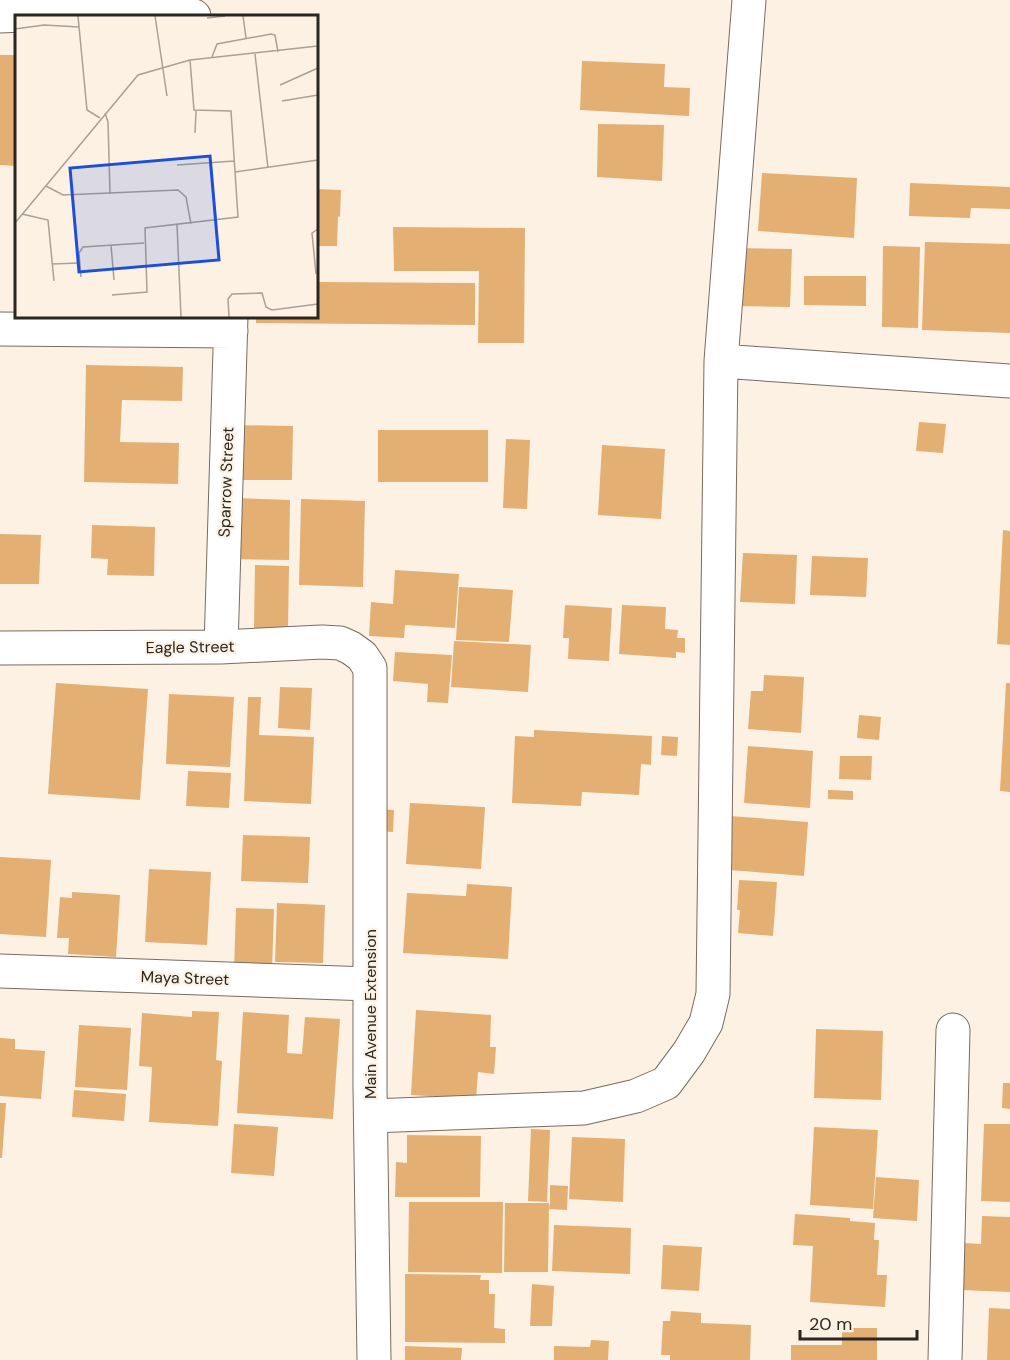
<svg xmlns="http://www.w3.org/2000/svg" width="1010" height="1360" viewBox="0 0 1010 1360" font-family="'DM Sans',sans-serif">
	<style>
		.building { fill: #e4af72 }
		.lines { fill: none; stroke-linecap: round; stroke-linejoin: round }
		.street-casing { stroke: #776c61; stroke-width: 35 }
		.street { stroke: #fff; stroke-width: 33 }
		.labels { text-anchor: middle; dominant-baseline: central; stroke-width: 4.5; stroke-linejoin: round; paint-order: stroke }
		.street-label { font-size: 16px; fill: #2a2621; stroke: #fdf1e4 }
		.inset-road { fill: none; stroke: #a9a096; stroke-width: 1.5 }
		.view { fill: #1d4ed8; fill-opacity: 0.15; stroke: #1d4ed8; stroke-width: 3 }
		.inset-edge { fill: none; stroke: #2a2621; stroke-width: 3 }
	</style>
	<rect width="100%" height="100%" fill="#fdf1e4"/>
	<path class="building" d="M0 55H16V166L0 165Z
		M582 61 665 64 664 87 690 88 689 116 580 110Z
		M598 124 664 125 662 181 597 177Z
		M762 173 857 178 854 238 758 231Z
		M910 183 1010 187V209L971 208 970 218 909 216Z
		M316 189 341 190 340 217 338 216 337 246H316Z
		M393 227 525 228 524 343H478L479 271H394Z
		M925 242 1010 244V333L922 330Z
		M883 246 920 247 918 328 882 327Z
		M735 248 792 249 790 307 733 306Z
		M804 276H866V306L804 305Z
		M316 282 475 283V325L256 323V316H316Z
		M86 365 183 367 182 401 122 400 120 442 179 443 178 484 84 482Z
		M919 422 946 424 943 453 916 451Z
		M231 425 293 426 292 480H230Z
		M378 430H488V482H378Z
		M506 439 530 440 527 509 503 508Z
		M602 445 665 449 661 519 598 515Z
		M233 498 290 500 289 560 231 559Z
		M301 499 365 501 363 587 299 585Z
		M92 525 155 527 154 576 107 575 108 559 91 558Z
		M1003 530 1010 531V645L997 644Z
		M0 534 41 535 39 584H0Z
		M743 553 797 555 795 604 740 602Z
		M812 556 868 558 866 597 810 595Z
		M255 565 289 566 288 628H254Z
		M395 570 459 574 455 628 405 625 404 638 369 636 371 602 393 604Z
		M459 587 513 590 509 642 456 640Z
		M565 605 612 608 609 661 568 659 569 638H563Z
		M622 605 666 607 665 629 678 630 677 638H685V653L676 652V658L619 654Z
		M454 641 531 645 528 692 451 687Z
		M395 652 452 655 448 703 427 702 428 684 393 681Z
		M764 675 804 677 801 733 748 729 751 691H763Z
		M56 683 148 689 140 800 48 794Z
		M1006 683H1010V792L1000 791Z
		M280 687 312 688 310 730 278 728Z
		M169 694 234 697 230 767 166 764Z
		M248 697H261L259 735 314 737 311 804 244 801Z
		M859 715 881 717 879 740 857 738Z
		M534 730 652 736 651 765 641 764 639 795 582 792 581 806 512 803 515 736 534 737Z
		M662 736 678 737 677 756 661 755Z
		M748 746 813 751 810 808 744 803Z
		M840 756H872L871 780 839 779Z
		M188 771 231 773 229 808 186 806Z
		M828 790 853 791V800L828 799Z
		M410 803 485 807 481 869 406 864Z
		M376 809 394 810 393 832 374 831Z
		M730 816 808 822 804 876 718 869Z
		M243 835 310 837 308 883 241 881Z
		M0 857 51 860 46 937 0 934Z
		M149 869 211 872 207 945 145 942Z
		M739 880 777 882 773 936 738 933 740 910H737Z
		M467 884 512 887 508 959 403 953 407 893 466 896Z
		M72 892 120 895 116 957 68 954 69 938H57L60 897 72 898Z
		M277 903 325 905 323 963 275 962Z
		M236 908 274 909 272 971 234 970Z
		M416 1010 491 1015 490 1047H496L494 1074 478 1072 476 1099 411 1095Z
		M192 1011 219 1012 216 1060 222 1061 218 1126 149 1122 152 1067 139 1066 142 1013 192 1017Z
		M243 1012 289 1015 287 1053 302 1054 305 1017 340 1019 333 1119 237 1113Z
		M79 1025 131 1028 127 1090 75 1087Z
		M816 1029 883 1031 881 1100 814 1098Z
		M0 1038 15 1039V1049L45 1051 41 1099 0 1096Z
		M1003 1083H1010V1109L1002 1108Z
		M74 1090 126 1094 124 1121 72 1117Z
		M0 1103H6L2 1158H0Z
		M234 1124 278 1127 274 1176 231 1173Z
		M984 1124H1010V1202L981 1201Z
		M814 1127 878 1130 873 1209 810 1205Z
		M531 1129 550 1130 547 1202 528 1201Z
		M407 1135 481 1136 480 1197H395L396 1162 407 1163Z
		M572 1137 625 1139 623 1202 569 1199Z
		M876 1177 919 1180 917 1221 873 1218Z
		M550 1185 568 1186 567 1210 549 1209 550 1203H551L550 1202Z
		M409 1202H503L502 1273 408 1272Z
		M505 1203H549L548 1272H504Z
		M795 1214 850 1218V1221L875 1223 874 1240H879L877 1275H887L885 1307 810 1302 813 1246 793 1245Z
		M982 1216 1010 1217V1292L962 1290 964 1243 981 1244Z
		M554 1225 631 1228 630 1274 552 1271Z
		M663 1245 702 1247 699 1291 661 1289Z
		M405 1274 481 1275 480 1280H489V1294H495L494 1328 505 1329V1343L405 1342Z
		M532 1284 554 1286 552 1326H530Z
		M989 1308 1010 1309V1360H987Z
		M671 1311 701 1313V1323L751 1325 750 1360H670V1355H661L663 1321H670Z
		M842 1328H877V1360H791V1345H842Z
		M591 1340 609 1341 608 1360H554V1346L590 1347Z
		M405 1346 462 1348 461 1360H405Z"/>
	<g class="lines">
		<defs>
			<path id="street" d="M0 16 92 12 188 15 194 16
				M0 329 231 331
				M721 361 1010 381
				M221 647 231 316
				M0 648 221 647 322 642 340 643 351 648 362 656 370 668V1087L374 1360
				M0 971 370 984
				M371 1116 584 1108 636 1096 666 1083 689 1052 706 1023 713 994 721 361 749 0
				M945 1360 953 1030"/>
		</defs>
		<use href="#street" class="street-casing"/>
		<use href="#street" class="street"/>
	</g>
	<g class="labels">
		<g class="street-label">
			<text transform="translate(226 482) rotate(-88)">Sparrow Street</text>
			<text transform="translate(190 647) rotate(-1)">Eagle Street</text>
			<text transform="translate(185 978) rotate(2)">Maya Street</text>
			<text transform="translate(370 1014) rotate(-90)">Main Avenue Extension</text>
		</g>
	</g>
	<g transform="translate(15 15)">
		<rect width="303" height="303" fill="#fdf1e4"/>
		<path class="inset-road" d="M63 1 72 95 85 103M140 1 152 81M228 1 231 23M192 3 210 1M0 14 29 10 64 12M240 39 253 153M197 42 202 29 256 19 260 20 263 37M265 70 303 53M267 86 303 80M90 98 93 107 95 179M180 118 181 96M162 150 219 146M220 157 303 145M31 171 48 180 163 175 171 182 176 209M7 199 33 205 39 266M0 208 123 60 175 45 303 31M162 210 166 302M96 230 99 265M37 249 64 248M301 259 297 218 303 214M66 262 64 238 68 232 129 228M97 280 132 277 130 213 223 202 216 96 179 95 175 45M214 302 213 284 217 279 247 278 251 292 257 295 303 289"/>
		<path class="view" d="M195 141 204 245 64 257 55 153Z"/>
		<rect width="303" height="303" class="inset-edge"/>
	</g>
	<path d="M800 1330v9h117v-9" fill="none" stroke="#2a2621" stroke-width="3"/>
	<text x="809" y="1330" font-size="18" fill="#2a2621" stroke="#fdf1e4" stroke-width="4.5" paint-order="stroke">20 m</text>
</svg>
